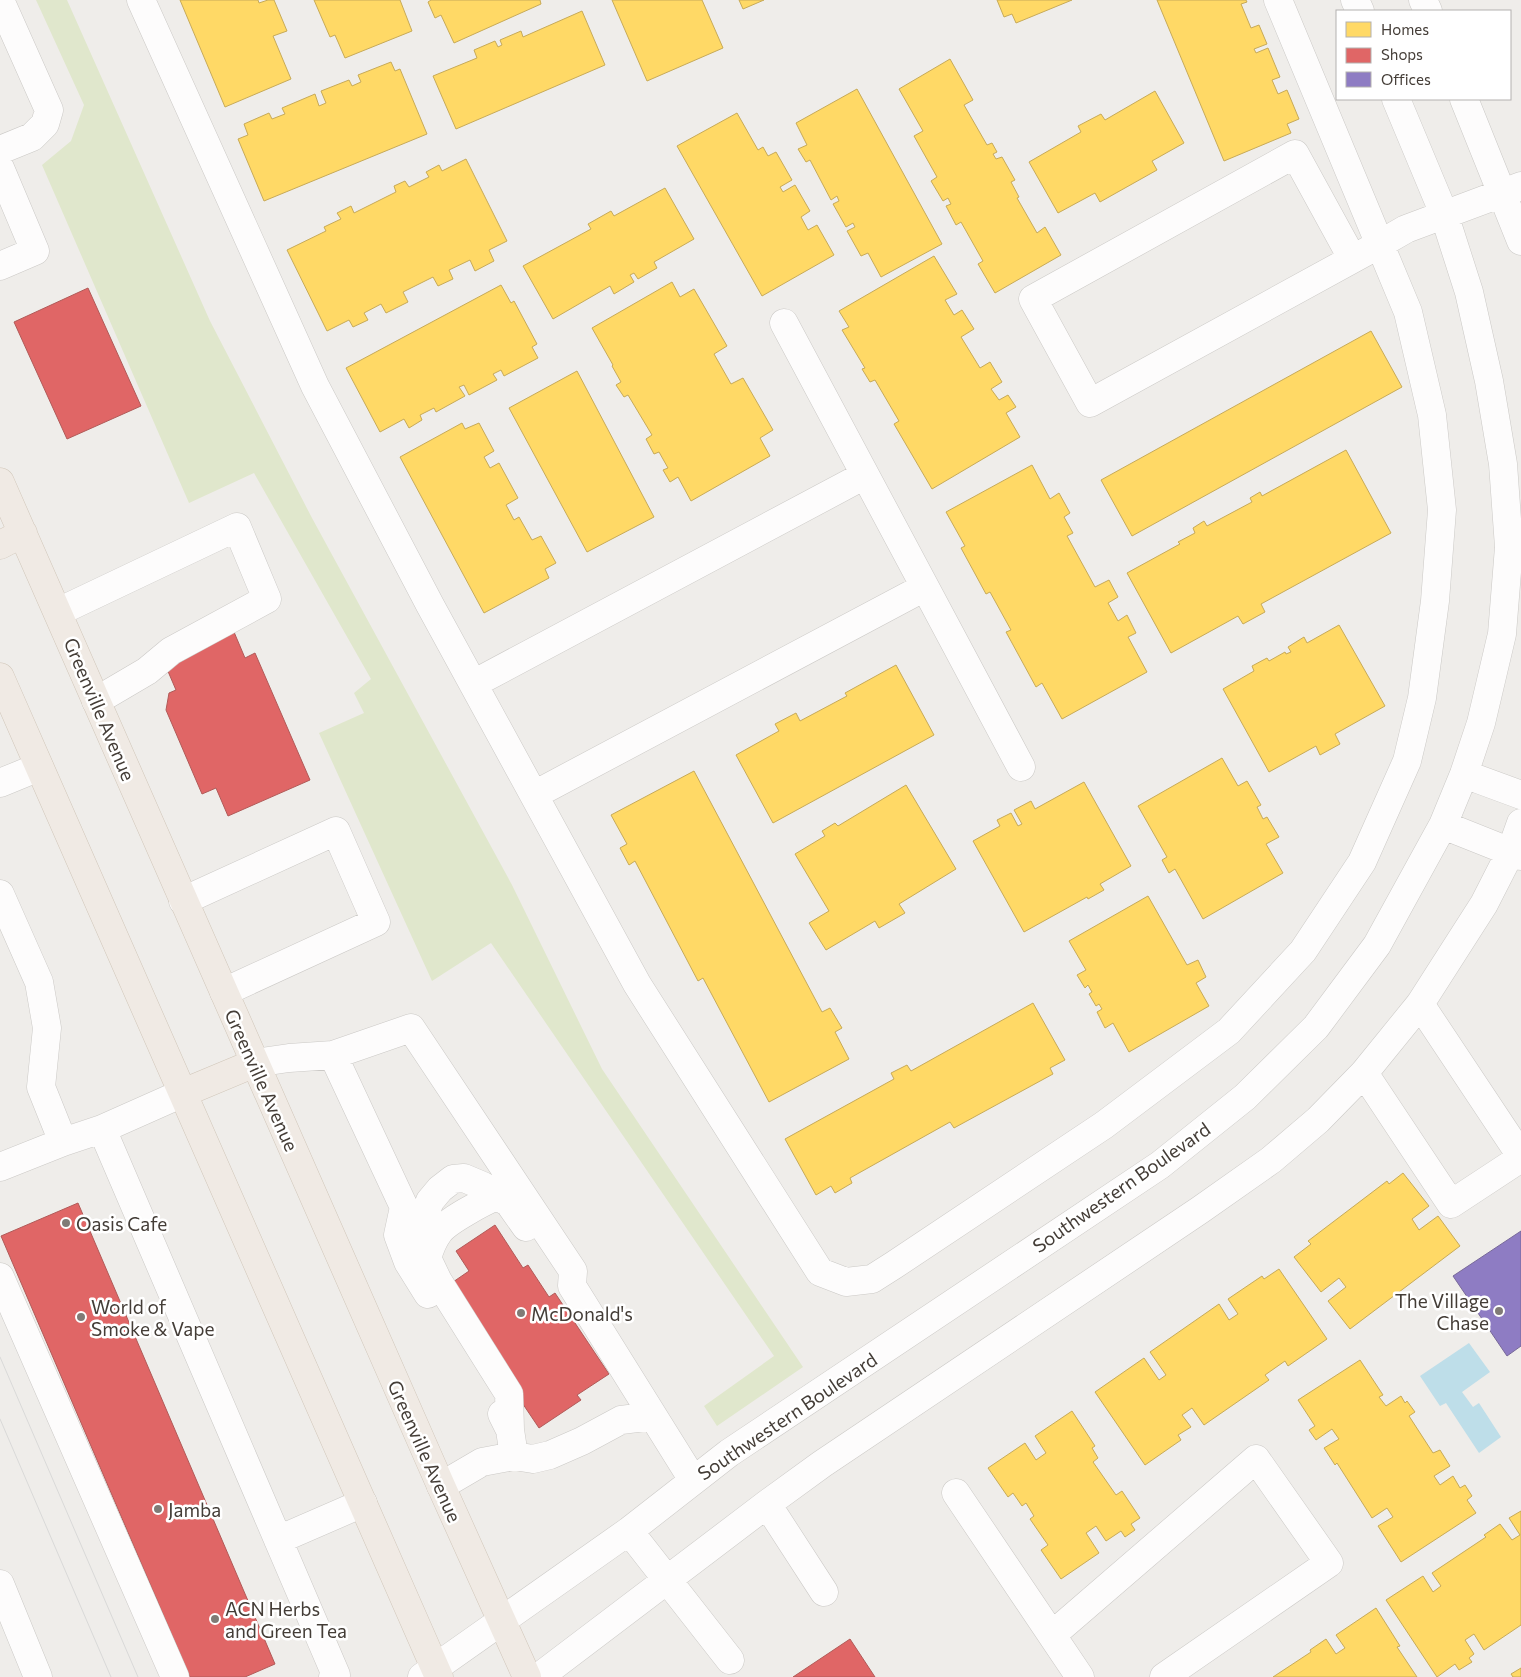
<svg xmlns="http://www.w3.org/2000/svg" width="1521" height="1677" viewBox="0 0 1521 1677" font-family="Commissioner,sans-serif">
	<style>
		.green { fill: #e0e7cc }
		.water { fill: #bedee9 }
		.homes { fill: #ffd966; stroke: #c7aa58 }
		.shops { fill: #e06666; stroke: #b15a58 }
		.offices { fill: #8e7cc3; stroke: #786999 }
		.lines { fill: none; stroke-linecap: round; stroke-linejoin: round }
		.minor-casing { stroke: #cbc9c6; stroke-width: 29 }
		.major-casing { stroke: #d0c6b9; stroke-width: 29 }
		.minor { stroke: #fdfcfc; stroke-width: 28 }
		.major { stroke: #f0eae4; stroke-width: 28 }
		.tram { stroke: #d9d9d8; stroke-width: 1 }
		.poi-dot { fill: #807b76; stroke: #fff; stroke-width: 2 }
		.labels { text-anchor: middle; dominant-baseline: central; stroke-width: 5; stroke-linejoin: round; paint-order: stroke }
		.street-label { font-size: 19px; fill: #443d37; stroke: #fff }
		.poi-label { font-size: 19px; fill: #443d37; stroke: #fff; text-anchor: start }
	</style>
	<rect width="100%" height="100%" fill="#efedea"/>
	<path class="green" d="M36 0H67L210 321 312 518 512 885 602 1069 803 1367 717 1426 704 1406 774 1356 491 943 432 981 319 733 364 713 354 693 371 679 254 473 189 503 42 165 71 141 84 105Z"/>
	<path class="water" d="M1469 1343 1490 1372 1462 1392 1473 1407 1479 1403 1501 1437 1479 1453 1446 1403 1440 1406 1420 1376Z"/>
	<path class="homes" d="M180 0H258L259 3 268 0H274L287 31 273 36 291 79 225 107Z
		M314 0H400L412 31 345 58 335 35 330 37Z
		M431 0H540L541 4 454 43 441 15 435 18 428 2Z
		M612 0H702L723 48 647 81Z
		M739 0H764L743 9Z
		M997 0H1072L1016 23 1012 14 1004 17Z
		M1157 0H1246L1247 2 1241 4 1251 28 1259 25 1267 44 1254 49 1256 53 1268 48 1280 77 1272 80 1278 94 1287 90 1299 119 1287 124 1291 133 1224 161Z
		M582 11 605 65 456 129 433 76 477 58 474 50 495 41 498 47 502 45 500 40 521 31 523 37Z
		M950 59 973 100 964 105 987 145 992 143 997 152 993 154 996 159 1002 157 1015 180 1011 182 1019 197 1017 198 1037 233 1045 227 1061 255 995 293 978 264 983 261 961 222 956 225 946 206 951 204 948 198 943 201 931 181 937 177 914 136 923 131 899 89Z
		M391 62 395 71 400 69 427 134 264 201 238 139 248 135 244 124 269 113 272 119 285 114 282 108 315 94 319 106 326 103 321 91 349 80 352 86 361 82 358 75Z
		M857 89 942 244 881 277 868 253 861 256 847 231 855 227 853 223 846 227 833 204 839 201 837 196 831 200 810 160 806 162 798 149 807 145 796 123Z
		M1155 91 1184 143 1152 161 1157 170 1100 202 1095 193 1058 213 1029 162 1081 132 1078 126 1101 114 1105 120Z
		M737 113 758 150 763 147 768 156 776 152 792 180 780 187 783 192 795 185 810 211 801 217 808 230 817 225 834 255 762 296 677 146Z
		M466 159 507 241 489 250 494 261 475 271 470 260 449 270 453 279 438 286 433 277 403 292 408 302 386 313 381 304 364 313 368 320 353 327 349 320 327 331 287 250 326 231 324 227 341 219 337 213 351 206 354 213 396 192 394 186 405 181 409 187 429 177 426 172 439 165 442 171Z
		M665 188 694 239 654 262 657 268 638 279 634 273 630 275 634 282 614 294 610 286 553 319 523 266 591 229 588 224 611 211 614 216Z
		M934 256 957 294 945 300 954 315 962 310 974 329 961 337 980 368 990 362 1002 382 991 389 999 400 1008 395 1016 407 1006 413 1020 437 932 489 894 424 899 421 875 380 870 382 862 369 865 368 842 330 849 327 839 311Z
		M672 282 680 297 694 289 727 346 714 354 731 384 743 378 773 430 760 438 770 456 691 501 678 477 670 482 663 470 668 468 659 452 654 454 646 439 652 435 628 395 624 397 616 385 621 382 612 366 613 365 592 328Z
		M501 285 511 303 514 301 537 344 532 347 538 358 504 376 501 370 493 374 497 380 469 395 464 385 459 387 465 396 436 412 434 408 420 415 422 420 409 428 404 419 380 432 346 368Z
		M1371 331 1402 387 1132 536 1101 480Z
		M577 371 654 517 587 552 509 408Z
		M462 423 465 429 479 423 494 451 484 457 490 468 499 463 518 498 506 505 514 520 519 517 532 540 541 536 556 563 545 569 549 578 484 613 400 457Z
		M1346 450 1391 533 1261 604 1265 612 1243 624 1238 616 1171 653 1127 573 1180 544 1178 542 1195 533 1193 528 1204 521 1207 526 1252 502 1250 498 1260 492 1262 496Z
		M1032 465 1050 499 1059 493 1070 513 1064 517 1073 533 1067 536 1095 587 1109 580 1118 597 1108 603 1118 621 1127 615 1136 633 1128 637 1147 672 1062 719 1042 683 1036 687 1006 632 1011 630 990 592 986 594 961 548 965 546 946 512Z
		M1339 625 1385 706 1335 734 1340 744 1320 755 1316 746 1269 772 1223 689 1254 671 1252 666 1267 658 1269 661 1285 652 1286 654 1291 652 1288 647 1304 637 1307 643Z
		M896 665 934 735 773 823 736 755 779 731 775 724 796 713 800 721 847 696 845 693Z
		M1222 758 1238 786 1247 781 1261 805 1257 807 1263 819 1267 817 1279 837 1266 844 1283 873 1203 919 1175 869 1169 873 1162 860 1167 857 1138 806Z
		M694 771 822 1012 830 1008 842 1028 835 1032 849 1059 769 1102 703 978 698 981 635 861 629 865 620 848 627 844 611 815Z
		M1084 782 1131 866 1100 884 1104 890 1088 899 1087 897 1024 932 973 841 1000 826 997 820 1011 813 1018 826 1022 824 1014 810 1031 801 1035 809Z
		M906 785 956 869 899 904 905 913 879 928 875 921 826 950 809 923 829 911 795 854 825 836 822 831 835 823 838 826Z
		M1148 896 1187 965 1198 960 1206 977 1196 983 1209 1006 1129 1052 1113 1023 1105 1028 1097 1012 1102 1009 1099 1004 1096 1006 1089 994 1092 992 1088 985 1085 988 1077 975 1086 970 1069 941Z
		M1033 1003 1065 1060 1050 1068 1053 1074 954 1128 950 1122 850 1178 852 1183 835 1193 831 1186 816 1195 785 1139 894 1079 891 1073 907 1065 911 1071Z
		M1403 1173 1429 1206 1412 1219 1419 1230 1438 1216 1460 1246 1350 1329 1328 1301 1346 1287 1339 1278 1321 1292 1294 1257 1311 1244 1308 1241 1387 1181 1389 1184Z
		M1279 1269 1327 1339 1288 1366 1285 1361 1265 1375 1269 1380 1204 1425 1192 1408 1182 1415 1191 1427 1178 1435 1181 1440 1145 1465 1095 1392 1144 1358 1159 1380 1166 1375 1150 1352 1219 1304 1229 1320 1238 1314 1228 1299 1262 1276 1264 1279Z
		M1360 1360 1383 1395 1379 1397 1386 1406 1401 1396 1405 1403 1407 1401 1415 1412 1409 1416 1433 1453 1440 1450 1450 1466 1434 1476 1440 1485 1453 1476 1460 1488 1465 1485 1472 1496 1467 1500 1476 1513 1401 1562 1378 1526 1393 1517 1387 1508 1372 1518 1337 1463 1335 1465 1324 1448 1339 1439 1332 1429 1316 1440 1309 1430 1315 1426 1298 1400Z
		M1072 1411 1095 1446 1092 1448 1098 1458 1093 1462 1116 1495 1122 1491 1140 1518 1131 1524 1135 1530 1125 1537 1121 1531 1106 1541 1096 1526 1086 1533 1099 1553 1061 1579 1041 1550 1048 1545 1030 1519 1034 1516 1026 1503 1022 1506 1013 1493 1008 1497 988 1468 1025 1443 1036 1460 1046 1453 1035 1436Z
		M1521 1511V1625L1484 1650 1474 1634 1465 1640 1474 1654 1469 1658 1472 1662 1459 1670 1455 1664 1437 1677 1386 1600 1423 1576 1433 1592 1441 1586 1432 1573 1486 1537 1484 1535 1500 1524 1512 1540 1520 1535 1509 1518Z
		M1376 1608 1400 1646 1397 1647 1417 1677H1273L1311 1652 1310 1650 1326 1639 1336 1654 1345 1648 1336 1635Z
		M1521 1668V1677H1513L1511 1674Z"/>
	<path class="shops" d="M88 288 141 406 67 439 14 322Z
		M234 632 245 658 255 653 310 780 228 816 216 788 202 794 166 710 169 693 176 690 164 662Z
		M78 1203 275 1664 245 1677H190L1 1236Z
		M495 1225 523 1268 528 1265 549 1297 555 1293 609 1374 577 1395 581 1400 539 1428 476 1334 453 1282 469 1271 456 1251Z
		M850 1639 875 1677H793Z"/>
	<path class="offices" d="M1521 1231V1346L1507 1356 1453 1276Z"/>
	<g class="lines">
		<defs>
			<path id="minor" d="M141 0 315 386 430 605 637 984 820 1272 846 1282 872 1279 894 1265 1104 1125 1229 1031 1303 951 1362 862 1407 761 1422 698 1435 601 1442 510 1432 415 1408 312 1278 0
				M1355 0 1360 11
				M1423 0 1428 11
				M1464 99 1521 241
				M0 150 32 137 45 124 49 110 0 0
				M0 168 35 251 0 266
				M1352 258 1295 154 1033 299 1090 403 1380 244 1406 229 1521 186
				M925 587 1021 767
				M58 612 237 527 267 599 171 651 147 671 96 701
				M473 684 865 475
				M1464 774 1521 795
				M0 783 39 767
				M534 795 925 587 784 323
				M1443 825 1521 856
				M0 894 39 982 47 1028 41 1087 63 1142
				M183 901 336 831 376 922 224 992
				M1420 1004 1521 1156
				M333 1055 404 1207 398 1235 408 1262 428 1294
				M255 1063 289 1058 333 1055 411 1028 573 1271 572 1286 693 1480
				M1364 1073 1451 1204 1521 1158
				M102 1129 336 1675 333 1677
				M0 1167 63 1142 102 1129 183 1093
				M427 1258C430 1248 433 1240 439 1232 447 1221 483 1202 497 1196
				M0 1277 175 1677
				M502 1414 510 1430 514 1456
				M510 1430 509 1394 438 1281 427 1258 422 1235 424 1216 430 1201 440 1189 453 1179 464 1178 483 1186 497 1196 509 1203 526 1227
				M441 1486 482 1462 514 1456 533 1459 550 1455 582 1441 621 1420 653 1416
				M956 1493 1080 1677
				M767 1504 824 1592
				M629 1531 730 1660
				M278 1540 363 1503
				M0 1584 38 1677
				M1052 1635 1256 1459 1329 1563 1164 1677
				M422 1677 629 1531 729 1453 1160 1165 1245 1097 1316 1027 1377 945 1443 825 1464 774 1481 723 1502 634 1509 547 1503 464 1489 381 1469 292 1444 214 1396 99
				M539 1677 767 1504 822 1464 1200 1210 1271 1160 1318 1120 1364 1073 1420 1004 1484 904 1511 851 1521 823"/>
			<path id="major" d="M0 482 441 1486 527 1677
				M0 545 23 533
				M0 677 439 1677
				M183 1093 255 1063"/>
		</defs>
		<use href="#minor" class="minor-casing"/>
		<use href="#major" class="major-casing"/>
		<use href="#minor" class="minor"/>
		<use href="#major" class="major"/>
		<path class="tram" d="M0 1357 138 1677
			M0 1419 111 1677"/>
	</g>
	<g class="poi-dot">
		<circle cx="66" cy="1223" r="5"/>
		<circle cx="1499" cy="1311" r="5"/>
		<circle cx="521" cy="1313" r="5"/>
		<circle cx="81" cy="1317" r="5"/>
		<circle cx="158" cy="1509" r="5"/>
		<circle cx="215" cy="1619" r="5"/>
	</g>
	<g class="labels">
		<g class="street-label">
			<text transform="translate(100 709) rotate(67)">Greenville Avenue</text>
			<text transform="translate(262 1080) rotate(66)">Greenville Avenue</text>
			<text transform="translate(1121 1187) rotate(-35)">Southwestern Boulevard</text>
			<text transform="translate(787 1416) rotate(-34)">Southwestern Boulevard</text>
			<text transform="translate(425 1451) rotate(66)">Greenville Avenue</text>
		</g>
		<g class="poi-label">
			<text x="76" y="1223">Oasis Cafe</text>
			<text x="1489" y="1300" text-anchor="end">The Village<tspan x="1489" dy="22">Chase</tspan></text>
			<text x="91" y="1306">World of<tspan x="91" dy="22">Smoke &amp; Vape</tspan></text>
			<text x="531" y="1313">McDonald's</text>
			<text x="168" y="1509">Jamba</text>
			<text x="225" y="1608">ACN Herbs<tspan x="225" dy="22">and Green Tea</tspan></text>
		</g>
	</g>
	<rect x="1336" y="10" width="175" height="90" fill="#ffffff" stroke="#b4b1af"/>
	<rect x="1346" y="22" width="25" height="15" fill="#ffd966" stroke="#b4b1af"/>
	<text x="1381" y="35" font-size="15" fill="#443d37">Homes</text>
	<rect x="1346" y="48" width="25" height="15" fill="#e06666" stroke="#b4b1af"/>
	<text x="1381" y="60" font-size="15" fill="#443d37">Shops</text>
	<rect x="1346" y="72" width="25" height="15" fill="#8e7cc3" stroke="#b4b1af"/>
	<text x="1381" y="85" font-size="15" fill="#443d37">Offices</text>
</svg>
